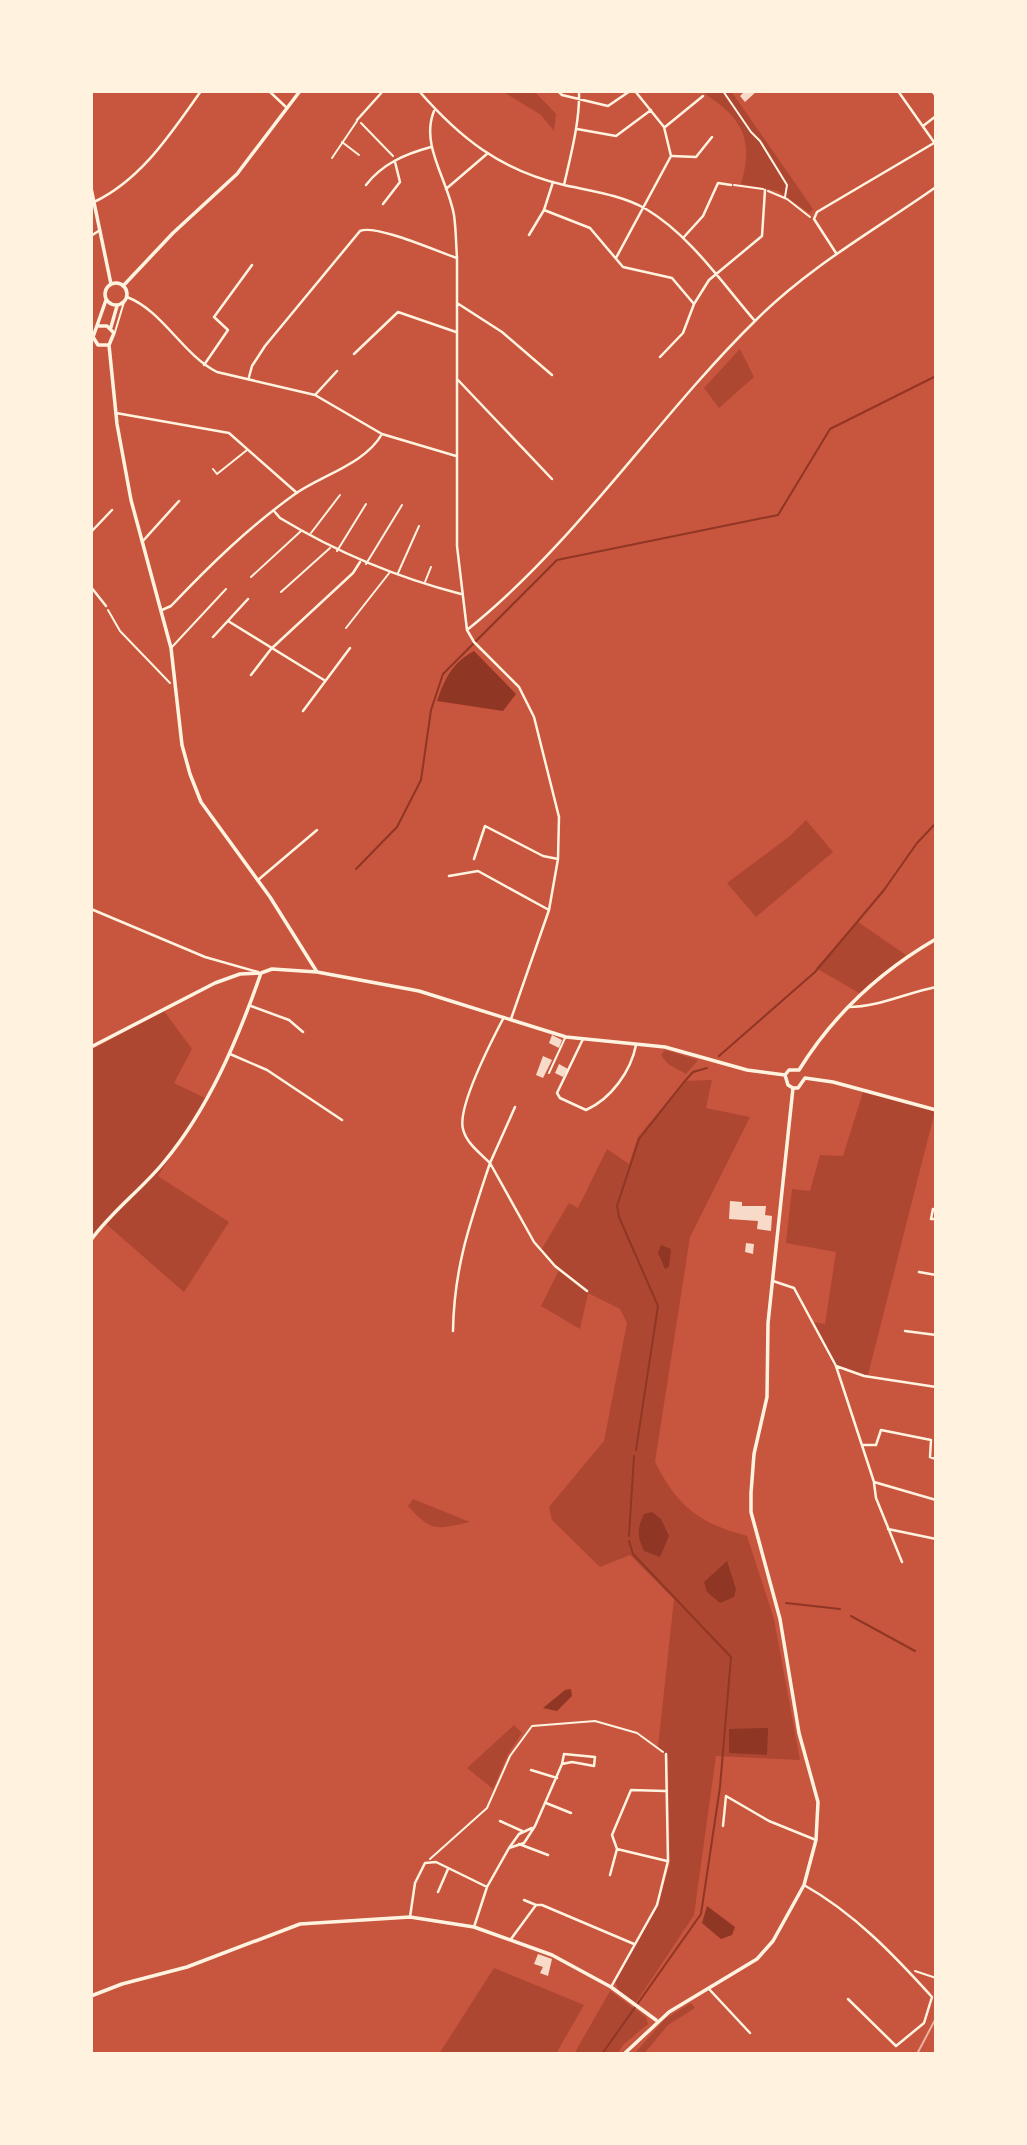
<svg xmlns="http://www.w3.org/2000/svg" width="1027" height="2145" viewBox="0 0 1027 2145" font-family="'Open Sans',sans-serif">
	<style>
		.green { fill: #ae4732 }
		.water { fill: #8f3625 }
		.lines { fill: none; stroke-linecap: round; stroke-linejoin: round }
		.stream { stroke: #8f3625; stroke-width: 2 }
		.building { fill: #f7dbc8 }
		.path { stroke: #fff3e0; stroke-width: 2 }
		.service { stroke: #fff3e0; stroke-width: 2 }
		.minor { stroke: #fff3e0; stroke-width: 2.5 }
		.tertiary { stroke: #fff3e0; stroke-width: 3.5 }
		.rail { stroke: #e9b49f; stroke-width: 2 }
	</style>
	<rect width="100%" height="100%" fill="#c8553d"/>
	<path class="green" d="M502 91H534L556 114 554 131 541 115Z
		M701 91H731L813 209 809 213 778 191 741 184C755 135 740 117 701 91Z
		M740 349 754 377 719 408 704 388Z
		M806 820 833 852 756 917 727 883 790 836Z
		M858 922 906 955 859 993 816 968Z
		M164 1011 192 1049 174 1083 207 1099 158 1176 229 1222 184 1292 106 1224 91 1240V1050Z
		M665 1050 698 1060 686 1074 668 1064 661 1055Z
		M712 1080 706 1108 750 1117 690 1237 655 1462C678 1507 699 1523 747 1536L774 1619 800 1760 716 1756 694 1915 635 2004 619 1992 615 1981 658 1904 670 1863 668 1757 658 1747 674 1599 630 1555 600 1567 552 1520 549 1507 604 1441 627 1323 620 1309 588 1293 580 1329 541 1306 559 1270 540 1252 569 1203 578 1208 607 1149 629 1164 638 1137 684 1081Z
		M864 1089 935 1111 868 1375 833 1365 812 1322 825 1324 836 1252 786 1243 792 1189 810 1191 820 1155 843 1156Z
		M413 1499 470 1522C437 1529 432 1533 408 1506Z
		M514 1725 522 1733 508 1754 493 1789 467 1768Z
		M494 1968 584 2005 557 2052 560 2054H439Z
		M610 1991 646 2017 648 2024 624 2044 617 2054H574Z
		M691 2003 695 2008 668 2025 644 2054H634L665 2019Z"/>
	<path class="water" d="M474 651 516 694 503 711 437 701C445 678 452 663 474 651Z
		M661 1245 671 1249 669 1267 665 1269 658 1253Z
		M652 1512 661 1519 669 1536 660 1557 644 1551C637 1537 637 1528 644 1514Z
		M727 1561 736 1589 734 1597 720 1603 707 1592 704 1582Z
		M571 1689 572 1696 557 1711 543 1708 565 1690Z
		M768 1728 767 1755 729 1753V1729Z
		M707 1906 735 1927 732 1935 721 1939 702 1923Z"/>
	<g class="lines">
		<path class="stream" d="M356 869 397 827 421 780 431 710 443 674 557 560 778 515 830 429 936 376
			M719 1056 815 972 884 890 917 843 936 823
			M636 1450 658 1306 619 1217 617 1206 639 1139 684 1082 693 1072 707 1068
			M629 1536 634 1456
			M786 1603 840 1609
			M851 1616 915 1651
			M602 2054 701 1914 720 1787 731 1657 633 1554 629 1541"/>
	</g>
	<path class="building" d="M745 91H757L745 102 740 96Z
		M552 1035 562 1040 559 1048 549 1043Z
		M543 1056 552 1060 543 1078 536 1075Z
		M559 1064 568 1069 563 1077 555 1073Z
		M730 1201 742 1202V1206H766L765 1215 772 1216 771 1231 757 1229 758 1221 729 1219Z
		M746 1243 754 1244 753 1254 745 1252Z
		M538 1954 552 1959 548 1976 540 1973 543 1967 534 1964Z"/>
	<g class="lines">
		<path class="path" d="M723 91 751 132 760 141 787 185 785 197
			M361 123 393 156
			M734 185 763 189
			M768 191 787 199 810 217
			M108 610 120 631 170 683
			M430 1859 487 1808 510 1756 532 1726 595 1721 637 1733 663 1752
			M915 1971 936 1978"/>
		<path class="service" d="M342 142 359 155
			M332 158 357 121
			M115 332 124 302
			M213 469 217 474 247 450
			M311 533 340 495
			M337 551 366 504
			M366 564 402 505
			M398 573 419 526
			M251 577 301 531
			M425 582 431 567
			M281 592 330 548
			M346 628 390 572
			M172 647 226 589
			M549 1073 565 1038"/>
		<path class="minor" d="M269 91 287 108
			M419 91C460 138 500 170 564 185 591 191 622 195 646 209 690 235 722 283 755 321
			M558 91 562 95 608 106 630 91
			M898 91 936 145
			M932 91 936 96
			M434 111C420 145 448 180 454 215 456 229 456 244 457 258V546L467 630 474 642 519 687 534 717 559 817 558 859 549 910 511 1019
			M357 120 383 91
			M923 126 936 116
			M665 127 703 96
			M577 129 616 136 651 110
			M672 156 696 157 712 137
			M366 185C382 164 405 154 431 147
			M564 185C571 154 580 121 579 91
			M446 189 488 153
			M94 202C142 179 171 133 201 91
			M383 204 400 182 395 162
			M544 210 590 228 623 267 672 278 694 304
			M529 235 544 210 553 182
			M91 236 100 230
			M683 238 703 216 718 183 731 185
			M836 253 814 219 817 212 934 143
			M616 258 671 156 664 127 635 91
			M127 297C163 311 182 354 217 372L315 395 382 434 456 456
			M457 303 502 332 552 375
			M354 354 398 312 456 332
			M660 357 683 333 694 304 709 280 762 236 765 190
			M204 365 228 330 214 317 252 265
			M249 377 252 366 265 346 360 231C376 224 438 252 457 258
			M458 380 552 479
			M315 395 337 371
			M116 413 229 433 297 493
			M274 511 280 518C338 553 395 577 461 594
			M91 532 112 510
			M142 542 179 501
			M91 587 106 606
			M162 610 171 606C210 565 249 527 295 494 322 475 365 464 382 434
			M228 621 324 680
			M467 630C578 541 656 418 757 319 810 266 875 230 936 187
			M213 637 248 599
			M251 675 271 649 353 573 360 562
			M303 711 350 648
			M474 859 485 826 543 856 558 859
			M449 876 478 871 549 910
			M258 880 317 830
			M91 909 205 957 258 972
			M251 1006 289 1020 303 1032
			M848 1007C879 1007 906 993 936 987
			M583 1039 557 1093 560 1098 586 1110C611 1099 631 1071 636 1045
			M230 1054 267 1070 342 1120
			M515 1107 490 1163 534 1242 555 1266 587 1291
			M936 1210 933 1209 931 1219H936
			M919 1272 936 1275
			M773 1281 794 1288 836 1366 874 1482 936 1500
			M453 1331C454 1267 470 1223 490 1163 481 1154 466 1143 463 1129 457 1107 493 1038 504 1017
			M905 1331 936 1335
			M836 1366 864 1376 936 1387
			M862 1445H876L881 1430 931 1440 930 1457 936 1459
			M874 1483 876 1498 902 1562
			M888 1529 936 1539
			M531 1770 557 1778
			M665 1791 631 1790 612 1835 617 1849 667 1861
			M546 1803 571 1813
			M500 1821 522 1831
			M723 1826 726 1796 769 1821 816 1840
			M519 1844 548 1855
			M509 1848 519 1834 532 1828
			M610 1875 617 1849
			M804 1885C854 1913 894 1955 932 1997L924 2023 896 2046 848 1999
			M438 1892 448 1869
			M524 1900 536 1905
			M410 1917 415 1883 425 1863 436 1862 487 1887
			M474 1927 487 1887 509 1848 524 1843 535 1826 562 1764 572 1762 594 1766 595 1757 564 1754 562 1764
			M511 1939 536 1905H542L634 1944
			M611 1987 657 1905 668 1861 666 1754
			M709 1989 750 2033"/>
		<path class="tertiary" d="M91 188 111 284
			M105 294a11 11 0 1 1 22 0a11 11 0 1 1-22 0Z
			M123 286 173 233 237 174 300 91
			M106 300 93 337 98 345H109
			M99 326H107L114 333 109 345 117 424 131 500 171 648 182 745 190 774 201 802 270 897 317 972
			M111 327 117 306
			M91 1047 215 983 240 974 261 973 272 969 317 972 419 991 566 1037 665 1047 747 1070 785 1075
			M799 1070C833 1015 881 971 936 939
			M805 1078 833 1082 936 1110
			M793 1088 788 1085 785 1075 789 1070H799
			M793 1088H798L805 1078
			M91 1240C112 1211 141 1190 164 1162 209 1108 238 1039 261 973
			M91 1996 122 1984 187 1967 300 1924 410 1917 474 1927 552 1955 611 1987 656 2020
			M624 2054 669 2012 757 1959 773 1941 804 1885 816 1840 818 1802 799 1733 780 1619 751 1512V1493L754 1454 767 1397 768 1323 793 1088"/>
		<path class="rail" d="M917 2054 936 2018"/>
	</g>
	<rect width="1027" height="2145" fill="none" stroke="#fff3e0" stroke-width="186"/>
</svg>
